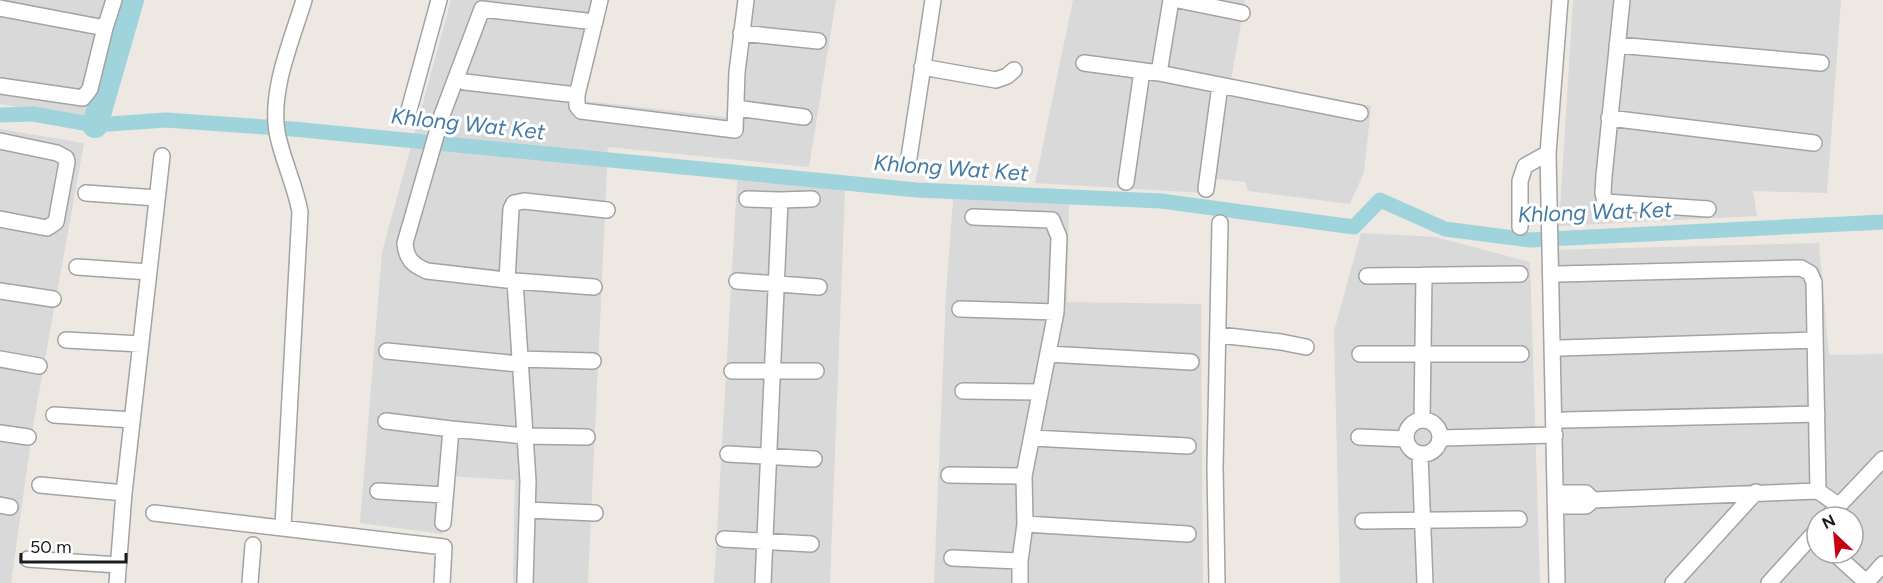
<svg xmlns="http://www.w3.org/2000/svg" width="1883" height="583" viewBox="0 0 1883 583" font-family="Figtree,sans-serif">
	<style>
		.residential { fill: #dad9d9; fill-rule: evenodd }
		.lines { fill: none; stroke-linecap: round; stroke-linejoin: round }
		.canal { stroke: #a0d4dc; stroke-width: 15 }
		.river { stroke: #a0d4dc; stroke-width: 26 }
		.street-casing { stroke: #a3a3a3; stroke-width: 18 }
		.street { stroke: #fff; stroke-width: 15 }
		.labels { text-anchor: middle; dominant-baseline: central; stroke-width: 6; stroke-linejoin: round; paint-order: stroke }
		.water-label { font-size: 22px; font-style: italic; fill: #457ca3; stroke: #fff }
	</style>
	<rect width="100%" height="100%" fill="#ede8e1"/>
	<path class="residential" d="M0 0H120L110 44 105 118 85 119 0 104Z
		M451 0H592L577 100 726 117 743 0H836L809 167 608 147 588 583H513L515 480 448 476 442 534 360 523 382 252Z
		M1073 0H1245L1231 80 1371 106 1364 172 1350 204 1248 191 1245 182 1208 178 1203 193 1035 183Z
		M1573 0H1841L1827 193 1753 191 1757 216 1559 226Z
		M0 129 84 143 33 426 11 583H0Z
		M738 166 845 191 830 583H714Z
		M953 199 1069 204 1067 302 1201 304 1203 583H934L946 295Z
		M1361 233 1436 237 1530 262 1540 583H1340L1334 331Z
		M1819 243 1829 355 1883 354V583H1558L1551 250ZM1817 517H1853V553H1817Z"/>
	<g class="lines">
		<path class="canal" d="M0 115 33 114 95 125 166 120 293 129 917 190 1161 201 1354 227 1380 200 1445 229 1530 240 1883 222"/>
		<path class="river" d="M95 125 131 0"/>
		<defs>
			<path id="street" d="M600 0 577 95V106L581 111 735 130 737 72 746 0
				M1178 0 1242 13
				M1622 0 1604 176 1603 193 1605 202 1708 209
				M0 8 105 28 90 89 83 98 0 86
				M105 28 114 0
				M741 33 818 41
				M1617 45 1821 63
				M1084 63 1159 73 1360 113
				M922 67 996 80 1007 76 1014 70
				M1159 73 1171 0
				M465 82 577 95
				M736 108 804 117
				M409 110 439 0
				M1609 118 1814 143
				M0 141 57 153 66 158 67 162 56 222 47 228 0 219
				M908 164 933 0
				M1126 182 1142 71
				M1206 189 1220 85
				M86 193 157 198
				M747 199 780 200
				M973 217 1052 220 1059 237 1056 312 1024 476 1025 524 1020 561V583
				M1520 227V181L1525 166 1548 153
				M77 267 149 272
				M1559 274 1801 268 1810 273 1814 282 1818 491
				M1367 276 1520 274
				M507 280 511 209 514 203 524 201 607 210
				M515 281 594 287
				M737 281 819 287
				M0 291 53 299
				M960 309 1056 312
				M1219 335 1281 342 1306 347
				M66 340 141 344
				M1561 348 1815 340
				M387 351 519 364
				M1048 354 1191 362
				M1360 354H1521
				M0 359 39 366
				M519 359 593 361
				M732 371H816
				M963 391 1039 392
				M54 415 132 420
				M1422 419 1424 275
				M1406 437a17 17 0 1 1 34 0a17 17 0 1 1-34 0Z
				M1564 420 1817 414
				M386 421 451 429
				M0 433 28 437
				M1359 437 1405 439
				M1032 438 1188 446
				M1441 438 1555 435
				M728 454 814 459
				M1420 455 1425 583
				M949 475 1024 476
				M40 485 124 493
				M378 491 444 495
				M1556 493H1586L1593 500
				M0 505 10 507
				M1556 506H1586L1593 500 1818 491 1838 505
				M527 510 595 513
				M154 513 444 547 442 583
				M1828 517 1883 459
				M1363 521 1519 519
				M443 523 451 429 525 436 587 437
				M1025 524 1188 534
				M283 526 300 212C295 184 282 159 277 132 270 89 292 40 304 0
				M724 539 811 544
				M1834 553 1866 582
				M952 558 1020 561
				M28 559 118 565
				M117 583 124 493 162 156
				M250 583 253 545
				M525 583 528 481 515 281 427 271C412 265 406 258 405 243L442 115 482 9 595 22
				M763 583 780 200 812 199
				M1217 583 1215 467 1220 223
				M1557 583 1548 153 1560 0
				M1673 583 1756 492
				M1769 583 1817 530
				M1866 583 1883 564"/>
		</defs>
		<use href="#street" class="street-casing"/>
		<use href="#street" class="street"/>
	</g>
	<g class="labels">
		<g class="water-label">
			<text transform="translate(468 124) rotate(6)">Khlong Wat Ket</text>
			<text transform="translate(951 168) rotate(4)">Khlong Wat Ket</text>
			<text transform="translate(1595 212) rotate(-2)">Khlong Wat Ket</text>
		</g>
	</g>
	<g transform="translate(1835 535) rotate(334)"><circle r="28" fill="#ffffff" stroke="#a4a4a4" stroke-width="1.5"/>
	<path d="M0-4.5L10 22L0 15L-10 22Z" fill="#c70011"/>
	<text y="-9" font-size="16" font-weight="bold" text-anchor="middle" fill="#1c1c1c">N</text>
	</g>
	<path d="M21 553v9h105v-9" fill="none" stroke="#1c1c1c" stroke-width="3"/>
	<text x="30" y="553" font-size="18" fill="#1c1c1c" stroke="#ffffff" stroke-width="4.5" paint-order="stroke">50 m</text>
</svg>
